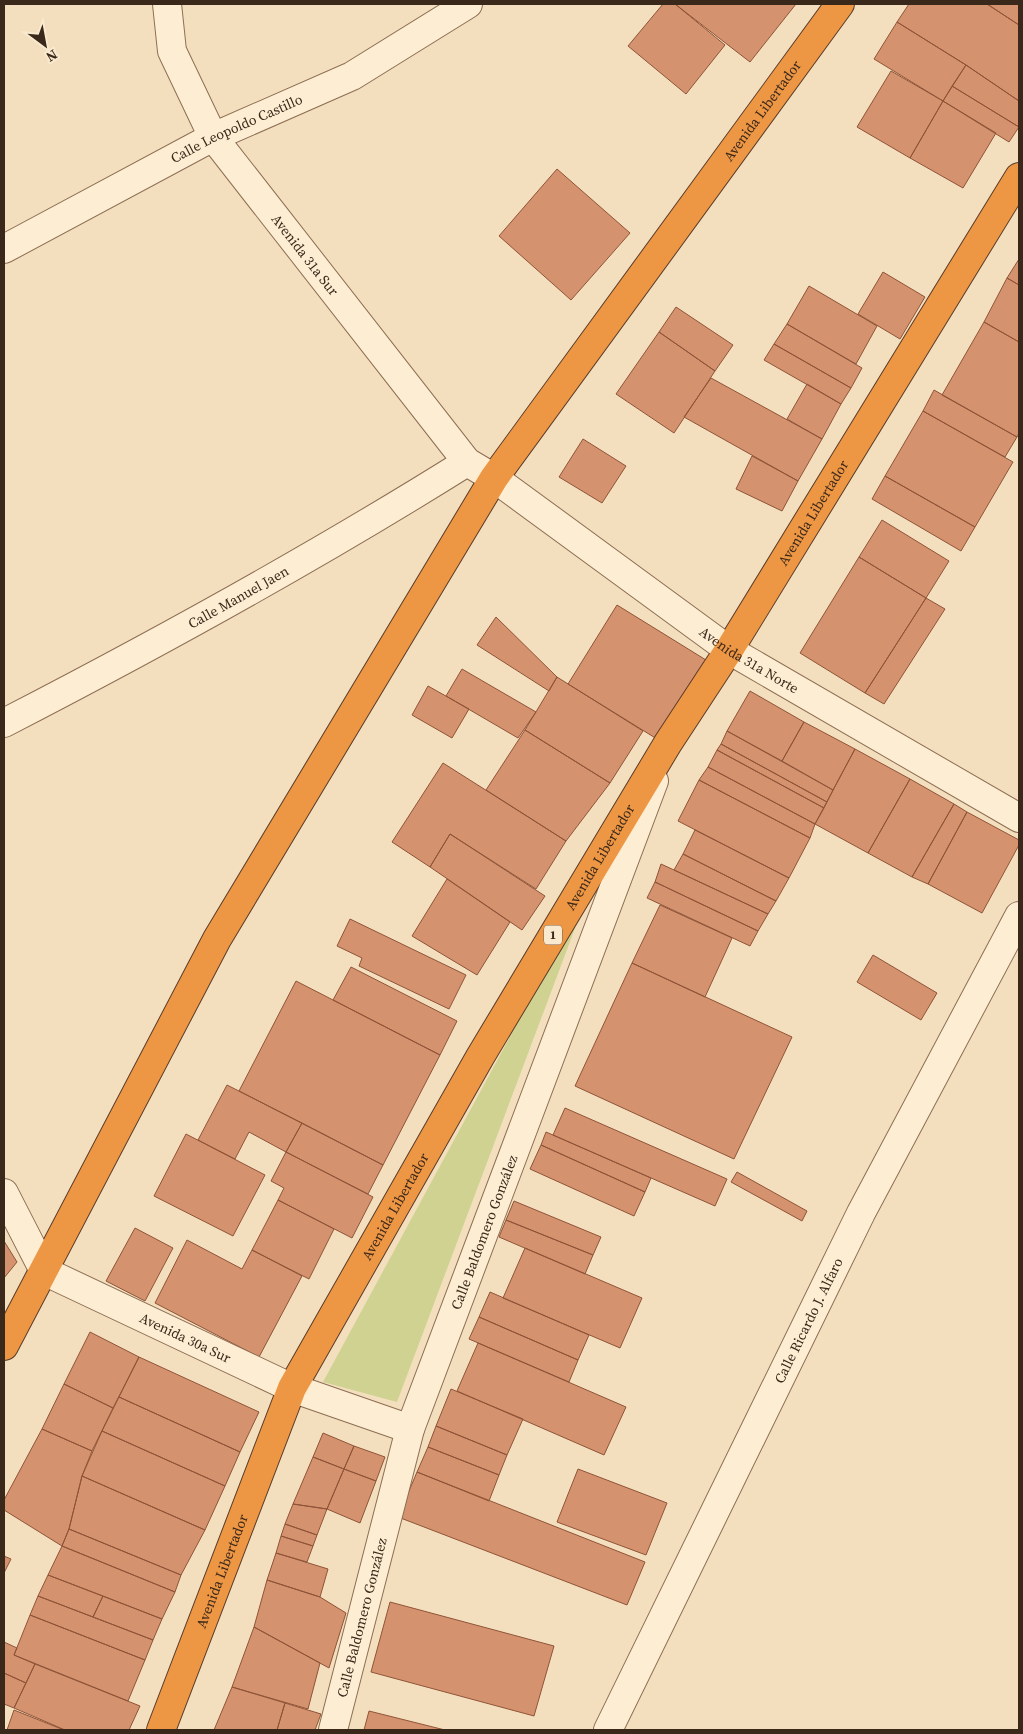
<svg xmlns="http://www.w3.org/2000/svg" width="1023" height="1734" viewBox="0 0 1023 1734" font-family="'Source Serif 4',serif">
	<style>
		.green { fill: #cfd290 }
		.building { fill: #d5926f; stroke: #8f5437 }
		.lines { fill: none; stroke-linecap: round; stroke-linejoin: round }
		.minor-casing { stroke: #8d6e54; stroke-width: 30 }
		.highway-casing { stroke: #5a3c29; stroke-width: 30 }
		.minor { stroke: #fdedd2; stroke-width: 28 }
		.highway { stroke: #ed9644; stroke-width: 28 }
		.labels { text-anchor: middle; dominant-baseline: central; stroke-width: 4; stroke-linejoin: round; paint-order: stroke }
		.shield { fill: #f9e9ce; stroke: #736251; stroke-width: 1 }
		.shield-label { font-size: 12px; font-weight: bold; fill: #3a281b }
		.street-label { font-size: 14px; fill: #3a281b; stroke: #f9e9ce }
	</style>
	<rect width="100%" height="100%" fill="#f3dfbe"/>
	<path class="green" d="M589 891 397 1402 323 1382Z"/>
	<path class="building" d="M663 4H675L725 45 686 94 628 46Z
		M675 4H796L750 62Z
		M909 4H987L1019 25V101L966 65 897 22Z
		M987 4H1019V25Z
		M897 22 966 65 943 101 874 59Z
		M966 65 1019 101V127L952 86Z
		M891 71 943 101 910 158 857 127Z
		M952 86 1019 127 1009 142 943 101Z
		M943 101 996 133 963 188 910 158Z
		M557 169 630 233 571 300 499 236Z
		M1019 259V285L1007 278Z
		M883 272 925 297 900 339 858 314Z
		M1007 278 1019 285V342L984 322Z
		M809 286 877 326 856 364 787 324Z
		M676 307 733 345 715 371 659 332Z
		M984 322 1019 342V433L1017 437 942 395Z
		M787 324 862 368 851 388 774 344Z
		M659 332 715 371 674 433 616 394Z
		M774 344 851 388 841 404 764 360Z
		M711 378 822 439 798 481 684 417Z
		M807 384 841 404 822 439 787 419Z
		M934 390 1017 437 1005 457 923 411Z
		M923 411 1013 462 975 527 885 476Z
		M583 439 626 466 602 503 559 477Z
		M752 456 798 481 782 511 736 489Z
		M885 476 975 527 961 551 872 499Z
		M882 520 949 561 926 598 859 557Z
		M859 557 926 598 865 693 800 653Z
		M926 598 945 609 884 704 865 693Z
		M617 605 706 660 657 739 568 684Z
		M496 617 557 677 549 691 477 645Z
		M462 669 536 712 518 738 446 696Z
		M557 677 643 731 610 783 525 730Z
		M428 686 469 709 452 738 412 715Z
		M750 691 804 722 782 761 727 731Z
		M804 722 855 749 833 790 782 761Z
		M525 730 610 783 566 841 486 790Z
		M727 731 833 790 827 802 721 744Z
		M721 744 827 802 824 808 717 750Z
		M855 749 910 779 868 853 815 824Z
		M717 750 824 808 815 824 708 767Z
		M443 763 566 841 536 889 450 834 430 867 392 842Z
		M708 767 815 824 810 838 699 780Z
		M910 779 954 804 912 877 868 853Z
		M699 780 810 838 789 878 678 821Z
		M954 804 967 812 928 884 912 877Z
		M967 812 1019 840V845L982 913 928 884Z
		M695 830 789 878 776 901 683 854Z
		M450 834 545 896 522 930 430 867Z
		M683 854 776 901 768 914 674 870Z
		M661 864 674 870 768 914 758 931 655 882Z
		M447 879 510 922 477 975 412 936Z
		M655 882 758 931 750 946 647 898Z
		M660 905 732 938 705 997 632 963Z
		M350 919 466 975 449 1009 359 966 362 958 337 946Z
		M873 955 937 993 921 1020 857 982Z
		M632 963 792 1037 734 1159 575 1086Z
		M351 967 457 1021 440 1055 333 1000Z
		M296 981 440 1055 383 1165 239 1091Z
		M227 1085 302 1123 286 1152 249 1132 235 1159 198 1140Z
		M565 1108 727 1179 715 1206 553 1135Z
		M302 1123 383 1165 368 1194 286 1152Z
		M546 1132 651 1178 645 1192 541 1145Z
		M186 1134 265 1175 233 1236 154 1196Z
		M541 1145 645 1192 634 1216 530 1169Z
		M286 1152 373 1197 352 1238 278 1200 284 1188 271 1181Z
		M737 1172 807 1211 802 1221 731 1182Z
		M278 1200 334 1229 309 1279 252 1250Z
		M514 1201 601 1237 593 1255 506 1220Z
		M506 1220 593 1255 585 1274 499 1237Z
		M135 1228 173 1248 145 1301 106 1281Z
		M187 1240 242 1269 252 1250 302 1276 259 1357 155 1303Z
		M4 1241 17 1262 4 1278Z
		M525 1248 642 1298 620 1348 503 1298Z
		M490 1292 589 1335 578 1360 479 1317Z
		M479 1317 578 1360 569 1382 469 1339Z
		M90 1332 139 1357 113 1408 64 1384Z
		M478 1343 626 1407 604 1455 457 1391Z
		M139 1357 259 1412 240 1452 119 1397Z
		M64 1384 113 1408 92 1451 42 1429Z
		M451 1389 523 1419 507 1455 436 1426Z
		M119 1397 240 1452 225 1486 102 1431Z
		M436 1426 507 1455 499 1475 428 1447Z
		M42 1429 92 1451 82 1476 69 1529 62 1546 4 1510V1500Z
		M102 1431 225 1486 205 1530 82 1476Z
		M323 1433 354 1446 344 1469 313 1457Z
		M354 1446 385 1457 376 1481 344 1469Z
		M428 1447 499 1475 489 1501 417 1472Z
		M313 1457 344 1469 327 1509 293 1504Z
		M344 1469 376 1481 360 1523 327 1509Z
		M578 1469 667 1503 646 1555 557 1522Z
		M417 1472 645 1562 627 1605 398 1517Z
		M82 1476 205 1530 181 1575 69 1529Z
		M293 1504 327 1509 317 1535 285 1524Z
		M285 1524 317 1535 313 1546 281 1536Z
		M69 1529 181 1575 175 1592 62 1546Z
		M281 1536 313 1546 307 1562 276 1553Z
		M62 1546 175 1592 162 1619 48 1575Z
		M276 1553 328 1569 320 1597 267 1580Z
		M4 1556 11 1559 4 1573Z
		M48 1575 103 1596 93 1617 38 1596Z
		M267 1580 320 1597 346 1613 329 1668 254 1627Z
		M38 1596 153 1640 145 1660 30 1615Z
		M103 1596 162 1619 153 1640 93 1617Z
		M390 1602 554 1646 534 1716 371 1672Z
		M30 1615 145 1660 128 1701 14 1655Z
		M254 1627 320 1663 308 1709 232 1687Z
		M4 1642 17 1648 14 1655 35 1664 26 1683 4 1673Z
		M35 1664 140 1706 129 1730H65L14 1708Z
		M4 1673 26 1683 14 1708 4 1704Z
		M232 1687 285 1703 277 1730H214Z
		M285 1703 321 1714 315 1730H277Z
		M14 1710 64 1730H7Z
		M369 1711 445 1730H364Z"/>
	<g class="lines">
		<defs>
			<g id="minor">
				<path id="s1" d="M167 4 172 51 213 137 467 462 494 478 729 650 1019 818"/>
				<path id="s2" d="M4 249 213 137 352 76 468 4"/>
				<path id="s3" d="M4 723C161 642 317 556 467 462"/>
				<path id="s4" d="M4 1193 44 1271 292 1388 410 1429"/>
				<path id="s5" d="M333 1730 410 1429 654 781"/>
				<path id="s6" d="M608 1730 861 1213 1019 916"/>
			</g>
			<g id="highway">
				<path id="s7" d="M4 1346 217 939 494 478 840 4"/>
				<path id="s8" d="M161 1730 292 1388 480 1057 668 743 729 650 1019 177"/>
			</g>
		</defs>
		<use href="#minor" class="minor-casing"/>
		<use href="#highway" class="highway-casing"/>
		<use href="#minor" class="minor"/>
		<use href="#highway" class="highway"/>
	</g>
	<g class="labels">
		<rect class="shield" x="544" y="925.5" width="18" height="19" rx="4"/>
		<g class="shield-label">
			<text x="553" y="935">1</text>
		</g>
		<g class="street-label">
			<text stroke="none"><textPath href="#s7" startOffset="1452">Avenida Libertador</textPath></text>
			<text stroke="none"><textPath href="#s2" startOffset="262">Calle Leopoldo Castillo</textPath></text>
			<text stroke="none"><textPath href="#s1" startOffset="292">Avenida 31a Sur</textPath></text>
			<text stroke="none"><textPath href="#s8" startOffset="1385">Avenida Libertador</textPath></text>
			<text stroke="none"><textPath href="#s3" startOffset="266">Calle Manuel Jaen</textPath></text>
			<text stroke="none"><textPath href="#s1" startOffset="900">Avenida 31a Norte</textPath></text>
			<text stroke="none"><textPath href="#s8" startOffset="980">Avenida Libertador</textPath></text>
			<text stroke="none"><textPath href="#s8" startOffset="575">Avenida Libertador</textPath></text>
			<text stroke="none"><textPath href="#s5" startOffset="521">Calle Baldomero González</textPath></text>
			<text stroke="none"><textPath href="#s6" startOffset="456">Calle Ricardo J. Alfaro</textPath></text>
			<text stroke="none"><textPath href="#s4" startOffset="244">Avenida 30a Sur</textPath></text>
			<text stroke="none"><textPath href="#s8" startOffset="170">Avenida Libertador</textPath></text>
			<text stroke="none"><textPath href="#s5" startOffset="116">Calle Baldomero González</textPath></text>
		</g>
	</g>
	<rect width="1023" height="1734" fill="none" stroke="#3a281b" stroke-width="10"/>
	<g transform="translate(45 45) rotate(148)" stroke="#f9e9ce" stroke-width="4" paint-order="stroke">
	<path d="M0-4L9 19L0 12L-9 19Z" fill="#3a281b"/>
	<text y="-8" font-size="14" font-weight="bold" text-anchor="middle" fill="#3a281b">N</text>
	</g>
</svg>
